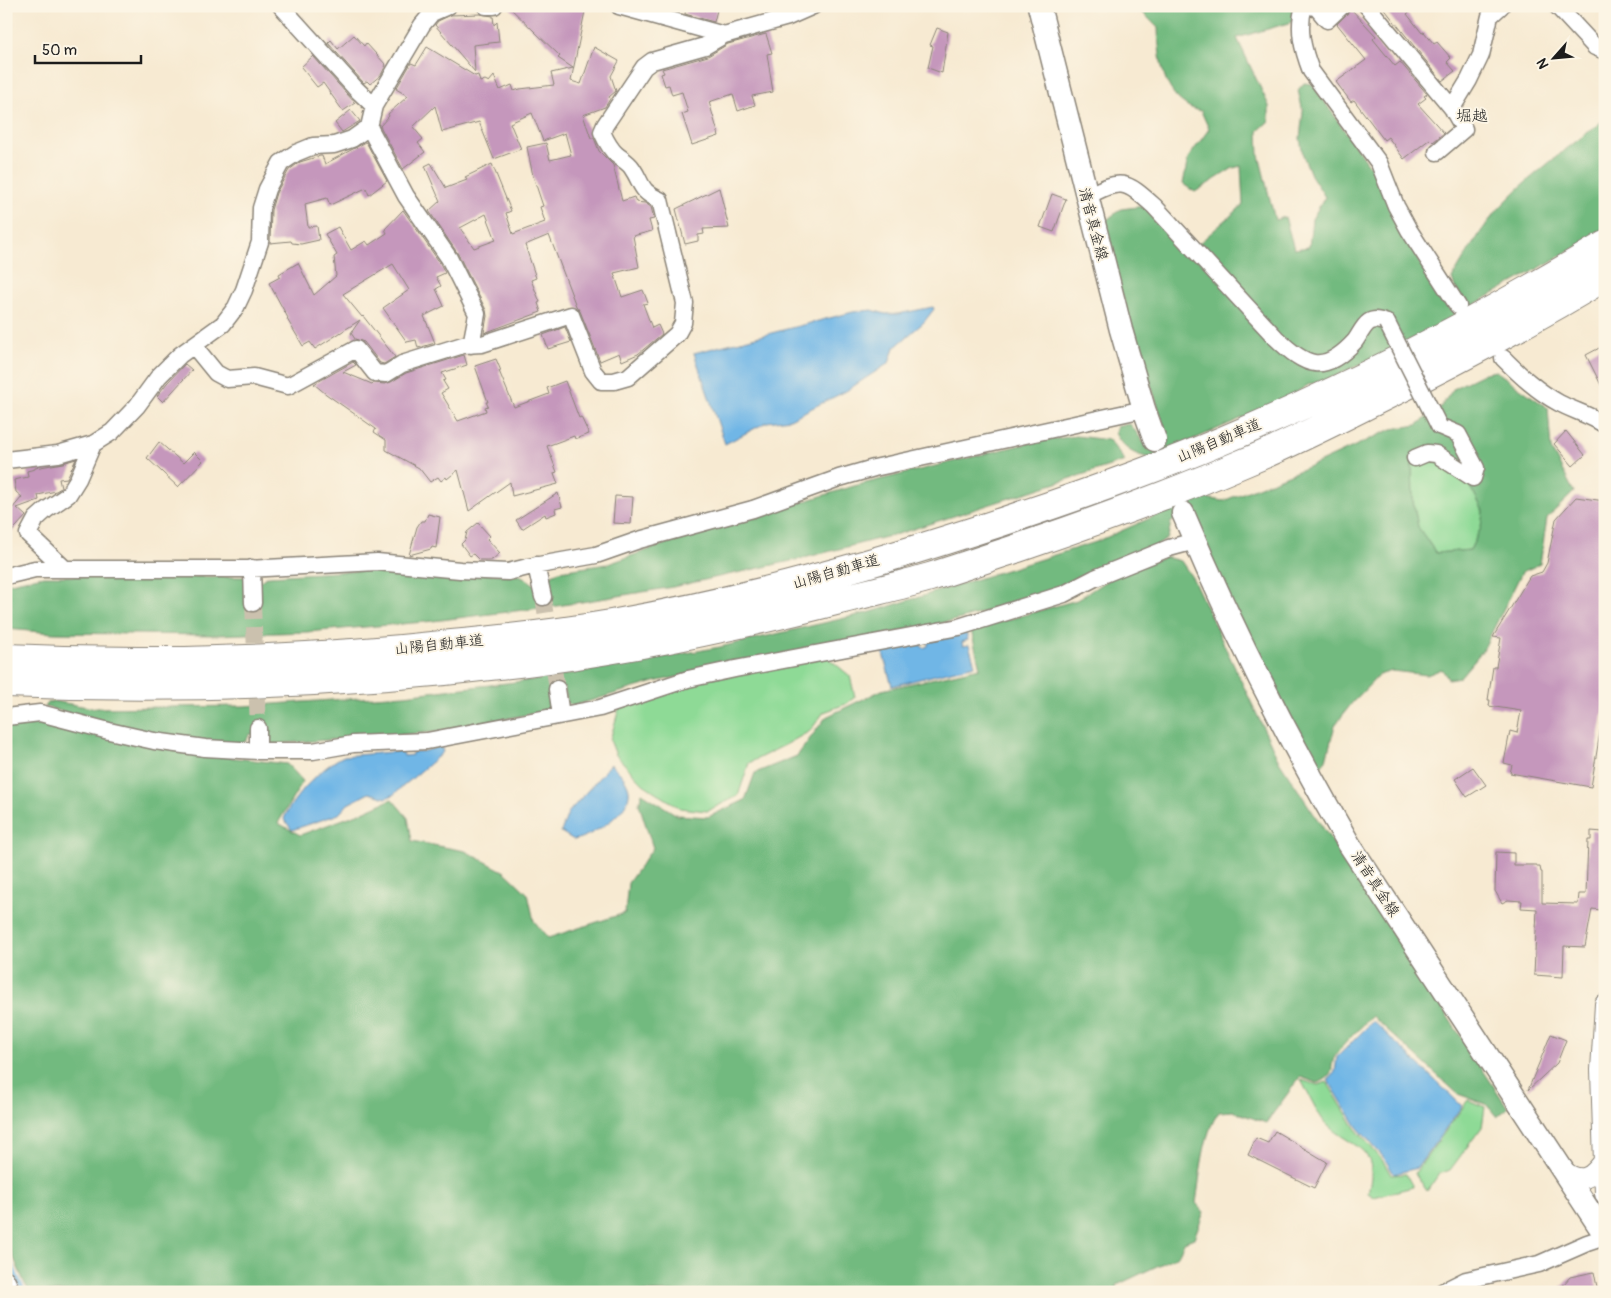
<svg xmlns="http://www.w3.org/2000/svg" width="1611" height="1298" viewBox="0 0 1611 1298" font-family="Pangolin,'Klee One',sans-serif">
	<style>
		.green { fill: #8eda96; stroke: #557b59 }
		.forest { fill: #72ba7f; stroke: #476b4e; fill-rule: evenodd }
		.water { fill: #6fb6e6; stroke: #466981 }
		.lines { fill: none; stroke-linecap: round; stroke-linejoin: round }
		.stream { stroke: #6fb6e6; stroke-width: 4.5 }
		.building { fill: #c597bc; fill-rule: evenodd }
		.minor-tunnel { stroke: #cbc1ae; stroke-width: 16; stroke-dasharray: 16 8; stroke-linecap: butt }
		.minor-casing { stroke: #8a8377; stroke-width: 19 }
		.tertiary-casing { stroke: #8a8377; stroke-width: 22 }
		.secondary-casing { stroke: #8a8377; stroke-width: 25 }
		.motorway-casing { stroke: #8a8377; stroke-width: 30 }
		.minor { stroke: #fff; stroke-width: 16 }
		.tertiary { stroke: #fff; stroke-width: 20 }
		.secondary { stroke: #fff; stroke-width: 22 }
		.motorway { stroke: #fff; stroke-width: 28 }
		.minor-bridge-casing { stroke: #8a8377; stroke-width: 19; stroke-linecap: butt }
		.minor-bridge { stroke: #fff; stroke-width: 16 }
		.labels { text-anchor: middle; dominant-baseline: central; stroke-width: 4; stroke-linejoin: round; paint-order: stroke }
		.street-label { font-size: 15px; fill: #1c1c1c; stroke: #fcf5e5 }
		.neighbourhood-label { font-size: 16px; fill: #1c1c1c; stroke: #fcf5e5 }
	</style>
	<rect width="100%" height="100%" fill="#fcf5e5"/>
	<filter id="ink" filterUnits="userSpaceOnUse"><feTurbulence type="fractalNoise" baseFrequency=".02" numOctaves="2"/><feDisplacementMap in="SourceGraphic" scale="10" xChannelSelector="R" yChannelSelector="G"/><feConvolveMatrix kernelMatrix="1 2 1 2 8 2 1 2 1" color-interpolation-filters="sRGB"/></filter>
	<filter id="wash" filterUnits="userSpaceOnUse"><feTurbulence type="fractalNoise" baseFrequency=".0096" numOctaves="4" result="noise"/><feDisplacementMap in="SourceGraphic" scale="20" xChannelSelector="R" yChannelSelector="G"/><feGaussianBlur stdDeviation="1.12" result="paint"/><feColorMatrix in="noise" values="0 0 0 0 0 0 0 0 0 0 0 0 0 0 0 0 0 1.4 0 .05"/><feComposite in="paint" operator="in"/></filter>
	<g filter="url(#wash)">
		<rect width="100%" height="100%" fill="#f7ead2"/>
		<path class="green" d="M1430 458 1469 483 1483 511 1481 528 1470 550 1436 553 1418 527 1413 501 1412 463Z
			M827 657 850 676 855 697 846 704 824 712 810 731 787 744 749 763 738 796 707 811 680 808 643 784 616 755 610 740 620 705 703 679Z
			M1301 1080 1318 1085 1327 1082 1355 1128 1383 1161 1391 1175 1406 1174 1413 1187 1374 1197 1368 1193C1381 1145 1352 1149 1326 1124 1318 1115 1307 1091 1301 1080Z
			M1468 1100 1485 1107 1482 1127 1450 1170 1439 1174 1427 1191 1415 1173Z"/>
		<path class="forest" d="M1139 6H1295L1292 22 1237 38 1269 106V121L1258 131 1259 155 1275 220 1285 217 1294 249 1309 247 1312 219 1325 197 1311 175 1303 155 1300 138 1303 112 1298 90 1304 83 1312 84 1376 175 1405 238 1450 310 1465 301 1455 288 1452 279C1466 254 1484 224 1504 203 1534 172 1571 146 1605 119V231L1420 335 1336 376 1308 385 1288 398 1151 458C1134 455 1123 449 1115 433L1118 426 1130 424 1144 443 1167 435 1100 225 1121 209 1145 206 1189 252 1243 205 1241 166 1233 168 1195 192 1183 184 1188 158 1209 129 1201 111C1196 110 1190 108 1186 105 1161 89 1159 55 1158 28L1141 11Z
			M1496 371 1548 408 1551 449 1574 492 1547 518 1540 564 1522 572 1483 650 1460 677 1448 679 1442 669 1427 675 1392 671 1379 675 1352 703 1335 725 1326 760 1317 770 1223 586 1191 512 1171 522 1168 538 1154 548 1054 591 961 619 658 681 573 706 568 704 564 687 550 688 549 707 541 712 437 732 273 744 264 736 250 734 246 741 238 745 164 737 45 707 48 703 53 701 93 708 244 706 404 695 541 679 720 647 871 612 1096 542 1198 497 1223 501 1318 463 1392 429 1417 425 1439 409 1454 388 1485 373ZM1430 458 1469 483 1483 511 1481 528 1470 550 1436 553 1418 527 1413 501 1412 463Z
			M1076 436 1109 440 1125 461 901 533 800 559 673 587 557 606 424 622 307 632 214 635 54 633 6 629V584L43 576 244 577 260 581 269 576 371 570 519 575C531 580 540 590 550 598L548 583 551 576 559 571 608 564 668 543 854 486 1033 442Z
			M1165 557 1181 561 1193 579 1279 761 1508 1108 1497 1117 1486 1104 1458 1094 1372 1016C1363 1026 1342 1044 1336 1055 1327 1068 1339 1074 1318 1083L1300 1077 1266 1123 1233 1111 1219 1112C1203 1132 1200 1178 1196 1203L1204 1212 1194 1238 1184 1242 1178 1256 1117 1285 1118 1292H30L25 1284 6 1240V723L40 721 185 752 287 764 303 781 278 823 300 835 363 812 392 799 408 818 412 841 465 851 505 872 528 894 534 921 548 938 625 913 628 883 653 848 639 804 642 793 677 815 708 817 745 800 755 773 797 756 826 717 882 690 980 668 971 630 1077 600 1112 577Z"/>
		<path class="water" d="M933 307 934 309 924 322 894 348 889 363 846 391 790 419 767 422 725 444 694 353 853 312 872 310 885 314H898Z
			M966 632 968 640 962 642 963 646 969 645 975 665 892 686 882 650 919 642 923 648 928 646V641Z
			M441 746 443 752 393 795 386 798 369 793 348 804 339 814 292 830 284 819C291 798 324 765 344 756L403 751 404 756 412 755V752L425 751Z
			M611 764C618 771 627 779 629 790 632 812 592 836 574 840L561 832 568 813Z
			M1373 1021 1462 1106 1417 1168 1394 1174 1384 1158 1357 1127 1328 1080 1335 1072 1337 1057Z"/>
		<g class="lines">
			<path class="stream" d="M6 1254 24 1292"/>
		</g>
		<g id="blocks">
			<path class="building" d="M508 6H586L571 81 581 84 594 47 619 61 611 76 616 91 609 97 610 99 605 107 583 115 591 138H594L599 151 613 165 622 201 634 197 636 202 645 203 651 207 654 219 649 220 652 231 633 236 639 267 614 273 622 297 643 290 648 303 643 304 652 328 658 325 662 334 638 354 622 361 619 353 600 361 580 311 576 306 549 235 525 245 536 278 531 280 540 302 538 303 541 312 484 333 487 316 486 310 458 254 429 211 440 201 425 166 431 163 446 188 467 180 465 177 492 164 511 211 506 213 513 234 545 222 540 207 543 206 533 176 527 147 546 143 550 160 571 155 565 133 543 141 532 113 510 123 521 149 494 159 479 122 442 132 435 106 413 127 423 139 418 143 425 152 403 169 380 126 389 116 388 114 408 96 396 89 411 63 416 65 427 47 475 76 478 75 480 82 485 80 489 82 494 76 500 90 512 85 514 91 520 89 554 85 551 73 573 68 558 58 560 56ZM486 214 496 240 474 248 460 228Z
				M686 6H718L714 22 685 14Z
				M1382 6H1417L1407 14 1422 33 1424 32 1434 44 1437 42 1451 58 1447 62 1455 71 1442 81Z
				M1351 9 1376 36 1373 39 1395 66 1400 62 1427 94 1424 96 1426 98 1418 104 1444 133 1433 142 1430 139 1404 159 1388 137 1384 140 1354 100 1351 102 1336 82 1366 60 1337 24Z
				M480 14 493 16 494 25 497 22 499 42 473 45 475 72 435 25 438 21 451 15Z
				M937 28 948 32 942 73 928 68 933 46 930 45Z
				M766 34 772 53 767 54 773 92 752 96 755 105 738 111 733 94 709 102 719 136 692 145 682 114 688 112 682 92 672 95 669 85 665 86 661 74 664 73 662 69 708 56 728 44Z
				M354 35 364 46 366 43 386 65 381 75 370 84 367 81 364 83 363 82 328 43 331 40 338 49Z
				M313 56 355 103 343 111 323 83 317 87 301 67Z
				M351 110 360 121 342 132 335 123Z
				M366 142 387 181 369 195 366 188 330 205 327 198 305 204 308 227 317 226 319 240 301 244 292 243 291 241 270 243 271 210 276 193 289 170 300 162 320 156H322L325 164Z
				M719 188 729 228 703 229 704 234 698 235V241L685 244 676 209Z
				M1052 194 1066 199 1054 232 1040 227Z
				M403 210 440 263 445 273 436 277 441 286 436 289 444 306 424 316 435 343 418 348 416 340 407 342 383 308 409 290 393 264 343 294 362 317 363 316 395 357 384 364 380 363 364 342 355 339 351 333 360 320 315 349 310 342 303 346 287 319 288 318 269 283 280 277 279 274 298 263 314 295 336 276 334 257 337 255 325 234 338 227 351 250 366 241 369 245 387 233 385 229Z
				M565 327 571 342 548 349 543 335Z
				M1605 345V393L1586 355Z
				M464 355 467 365 442 373 446 380 443 381 448 389 441 393 458 421 486 411 485 407 488 406 486 402H488L475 366 496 359 501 371H499L514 407 549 394 547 388 565 381 579 418 581 417 589 434 575 439 574 436 547 446 557 472 554 473 558 484 512 496 510 482 469 511 458 470 447 479 446 477 441 481 438 477 430 482 419 468 386 450V440L374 432 376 429 326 394 314 384 353 362 356 365 343 372 372 384 373 383 385 384 391 382 406 373Z
				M185 364 192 370 163 402 157 396 167 383Z
				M1566 431 1585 455 1573 466 1554 444Z
				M159 442 183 463 194 452 203 461 178 487 147 458Z
				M76 459 67 478 59 479 61 488 56 491 38 495 39 500 17 508 26 516 6 538V516L22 497 16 492 14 480 28 477 27 471 35 469V468L63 463Z
				M558 493 562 507 555 509 556 513 546 517 545 514 522 529 516 520Z
				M615 496 633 497 631 524 613 523Z
				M1576 497 1605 501V702L1591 787 1510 773 1512 765 1504 763 1510 731 1517 733 1521 711 1489 706 1490 700H1488L1493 667H1496L1501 638 1493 637 1530 576 1542 572 1547 563 1556 519Z
				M428 514 440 517 436 548 432 547 431 549 409 555 417 527 421 521H425Z
				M478 523 490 536 487 539 500 553 492 560H479L473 554 470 556 461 544 465 540 467 532Z
				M1473 767 1486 785 1467 797 1455 779Z
				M1591 831 1603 832 1601 910 1592 909 1585 947 1564 946 1563 977 1534 975 1537 909 1521 908 1522 901 1508 900 1502 903 1495 891 1496 852 1514 853V865H1537V867H1540L1541 872H1542V903L1578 904 1579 894H1586L1588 840H1591Z
				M1551 1034 1566 1040 1557 1063 1528 1090Z
				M1275 1131 1327 1162 1314 1188 1248 1155 1256 1138 1268 1143Z
				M1594 1272 1598 1292H1557L1570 1277Z"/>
		</g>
	</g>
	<g filter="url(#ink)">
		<use href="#blocks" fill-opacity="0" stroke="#8a8377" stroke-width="1"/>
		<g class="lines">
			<path class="minor-tunnel" d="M543 597 557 689
				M253 603 258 728"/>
			<defs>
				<path id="minor" d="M281 6 356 89 374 106
					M486 6H494
					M619 6 724 35 788 17 813 6
					M1304 6C1297 29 1303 50 1311 71L1379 163 1396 206 1409 230 1458 306
					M1311 6 1317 8 1327 20 1342 6
					M1367 6 1452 108 1464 129 1437 152
					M1557 6 1595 47 1605 51
					M1452 108 1469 80 1481 55 1490 16 1501 6
					M369 127 406 196 449 258 477 314 471 345
					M1086 197C1121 178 1125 180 1154 206L1276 338C1306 367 1324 375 1355 341 1359 336 1363 326 1369 322 1375 318 1381 321 1387 323
					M194 346 216 373 227 379 254 377 288 386 356 349 375 373 386 374 402 364 463 345 482 344 571 315 593 371 601 381H614L628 377 677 334 683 323 685 303 660 200C639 191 643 184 632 168 629 163 622 159 617 155 610 149 606 141 602 132L605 125 644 67 652 61 705 46 724 35
					M1503 358C1520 375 1537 391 1559 403 1574 411 1591 415 1605 425
					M1415 458 1427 453 1436 454 1473 478 1476 468 1458 434 1439 426
					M6 460 58 454 93 444 112 432 137 406 159 376 180 355 223 324 236 307 244 290 260 242 261 208 267 189 281 163 296 153 313 146 334 145 352 139 369 127 374 106 422 25 432 13 448 6
					M536 565 543 597
					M64 568 28 534 36 519 46 510 68 495 78 479 93 444
					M252 568 253 603
					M6 576 35 569H247L377 562 460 570 508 572 528 567 596 555 639 540 753 509 839 478 874 468 1144 409
					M557 689 561 715
					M6 717 40 713 109 731 154 741 205 748 258 751H313L353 744 427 741 600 708 688 679 735 669 959 627 1064 594 1095 578 1169 548 1195 541
					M258 751V728
					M6 1279 12 1292
					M1442 1292 1466 1280 1539 1264 1587 1243 1605 1237"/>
				<path id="tertiary" d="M1605 1004 1601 1070 1605 1194
					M1563 1171C1582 1184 1591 1179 1604 1161"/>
				<path id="secondary" d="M1039 6 1121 330 1144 409 1155 440
					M1183 513C1231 627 1287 737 1349 844L1605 1235"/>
				<path id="motorway" d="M6 658C155 665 304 660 452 644 505 639 558 633 611 624 735 602 857 569 977 530 1066 501 1153 471 1238 434 1365 380 1487 316 1605 245
					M6 683C177 690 348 684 518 663 627 650 734 627 840 600 870 592 900 586 930 577 959 568 988 558 1018 548 1095 522 1171 494 1246 462 1290 444 1333 422 1375 401 1453 363 1530 322 1605 277"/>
			</defs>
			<use href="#minor" class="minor-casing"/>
			<use href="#tertiary" class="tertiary-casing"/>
			<use href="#secondary" class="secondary-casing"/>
			<use href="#motorway" class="motorway-casing"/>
			<use href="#minor" class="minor"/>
			<use href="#tertiary" class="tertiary"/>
			<use href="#secondary" class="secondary"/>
			<use href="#motorway" class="motorway"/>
			<defs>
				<path id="minor-bridge" d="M1387 323 1439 426"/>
			</defs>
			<use href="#minor-bridge" class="minor-bridge-casing"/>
			<use href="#minor-bridge" class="minor-bridge"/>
		</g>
	</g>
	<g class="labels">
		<g class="street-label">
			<text transform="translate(1093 224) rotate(75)">清音真金線</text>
			<text transform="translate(1219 441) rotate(-23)">山陽自動車道</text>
			<text transform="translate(836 572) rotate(-16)">山陽自動車道</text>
			<text transform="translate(439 645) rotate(-6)">山陽自動車道</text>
			<text transform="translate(1375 884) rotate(57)">清音真金線</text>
		</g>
		<g class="neighbourhood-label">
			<text x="1472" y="116">堀越</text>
		</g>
	</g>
	<rect width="1611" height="1298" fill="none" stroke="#fcf5e5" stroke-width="25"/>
	<g transform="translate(1554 58) rotate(243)" stroke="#fcf5e5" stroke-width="4" paint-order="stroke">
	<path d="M0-4L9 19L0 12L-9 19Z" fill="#1c1c1c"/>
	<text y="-8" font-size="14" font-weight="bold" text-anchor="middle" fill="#1c1c1c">N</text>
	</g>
	<path d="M35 55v8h106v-8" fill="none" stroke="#1c1c1c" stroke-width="2.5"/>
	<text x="42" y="55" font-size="15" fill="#1c1c1c" stroke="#fcf5e5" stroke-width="4" paint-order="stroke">50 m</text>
</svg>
